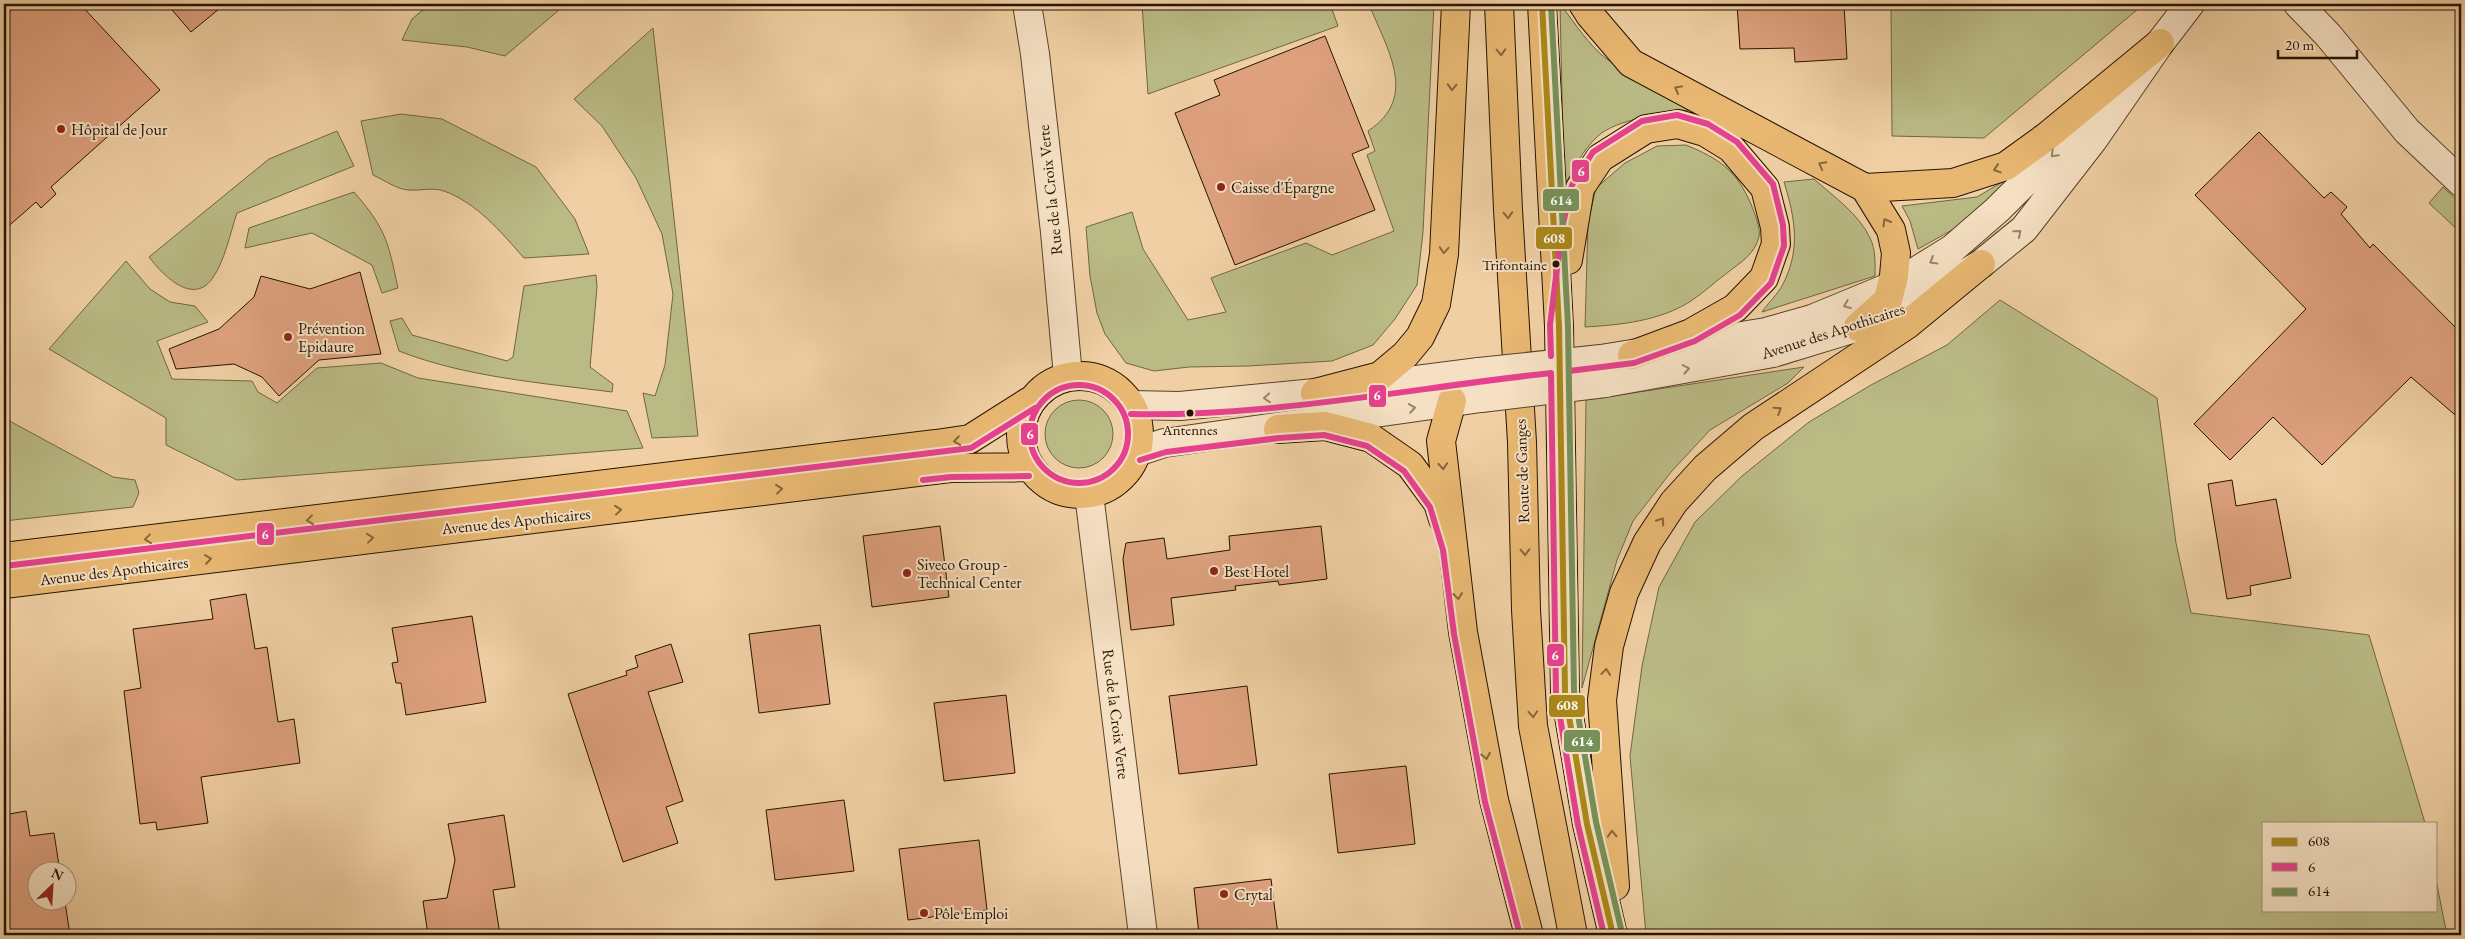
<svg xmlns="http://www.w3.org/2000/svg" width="2465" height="939" viewBox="0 0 2465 939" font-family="'EB Garamond',serif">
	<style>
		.green { fill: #baba85; stroke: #706642 }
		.building { fill: #dea17e; stroke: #261300 }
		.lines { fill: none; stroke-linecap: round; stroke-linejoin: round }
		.minor-casing { stroke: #584229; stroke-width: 30 }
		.major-casing { stroke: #261300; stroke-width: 30 }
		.minor { stroke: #f5e0c3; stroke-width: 28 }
		.major { stroke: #e8b872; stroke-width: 28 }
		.minor-bridge-casing { stroke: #584229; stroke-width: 30; stroke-linecap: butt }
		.minor-bridge { stroke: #f5e0c3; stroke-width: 28 }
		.bus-1-casing { stroke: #f5e0c3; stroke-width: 10 }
		.bus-2-casing { stroke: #f5e0c3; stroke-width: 10 }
		.bus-3-casing { stroke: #f5e0c3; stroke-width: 10 }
		.bus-1 { stroke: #ab8819; stroke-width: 6 }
		.bus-2 { stroke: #e6418e; stroke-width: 6 }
		.bus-3 { stroke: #769158; stroke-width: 6 }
		.oneway { stroke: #876639 }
		.oneway2 { stroke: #98846b }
		.poi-dot { fill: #8f2418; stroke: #f5e0c3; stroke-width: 2 }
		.bus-dot { fill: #261300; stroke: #f5e0c3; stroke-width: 2 }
		.labels { text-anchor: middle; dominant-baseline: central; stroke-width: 4; stroke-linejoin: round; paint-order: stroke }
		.bus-label { font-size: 15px; fill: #261300; stroke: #f5e0c3; text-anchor: end }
		.poi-label { font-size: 16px; fill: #261300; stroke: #f5e0c3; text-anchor: start }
		.street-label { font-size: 16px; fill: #261300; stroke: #f5e0c3 }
		.line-badge { stroke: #f5e0c3; stroke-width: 2 }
		.badge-label { font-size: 14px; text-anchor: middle; font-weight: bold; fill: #fff }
	</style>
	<rect width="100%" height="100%" fill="#efcfa3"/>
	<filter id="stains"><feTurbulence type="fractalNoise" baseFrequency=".004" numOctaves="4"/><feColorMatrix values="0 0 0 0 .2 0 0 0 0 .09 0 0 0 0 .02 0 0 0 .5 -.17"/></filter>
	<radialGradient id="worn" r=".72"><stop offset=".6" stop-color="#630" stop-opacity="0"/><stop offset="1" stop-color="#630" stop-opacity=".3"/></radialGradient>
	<path class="green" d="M430 4H566L505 56 467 47 402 40 412 19Z
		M1142 4H1330L1338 26 1148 94Z
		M1369 4H1434L1423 232 1417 285 1395 319 1373 345 1332 361 1248 366 1189 367 1154 371 1126 363 1105 334 1097 313 1090 276 1086 227 1132 212 1143 249 1188 320 1226 312 1211 278 1306 243 1332 255 1394 231 1367 155 1375 151 1368 131C1420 97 1386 48 1369 4Z
		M1560 4C1575 23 1588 45 1608 60 1633 79 1663 92 1689 110 1666 113 1616 119 1598 136 1582 151 1574 168 1564 187Z
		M1891 4H2144L1984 138 1892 136Z
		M653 28 698 436 652 438 643 393 655 396 665 365 673 294 662 234 636 178 602 126 574 99Z
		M401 114 442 119 536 167 575 219 589 254 524 258C501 232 477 203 444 191 433 187 420 191 409 190 398 190 384 180 373 175L361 121Z
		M337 131 354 166 237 213C230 233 225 261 212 279 192 306 162 274 149 257L269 159Z
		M1686 145C1720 159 1736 170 1751 204 1754 212 1761 228 1759 237 1754 255 1741 262 1727 273 1715 282 1703 293 1691 301 1660 321 1620 325 1585 327L1588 223 1596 188 1625 163 1657 146Z
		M2014 175 1970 220 1918 249 1910 221 1902 206 1977 197Z
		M1814 179C1833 196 1859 214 1870 238 1876 250 1875 264 1875 276L1762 312C1768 303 1778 294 1783 284 1801 249 1795 218 1784 182Z
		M2443 187 2461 204V233L2429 203Z
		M354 192C386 229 388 241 398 288L382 293 372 265 312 233 245 248 249 228Z
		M126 261 150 289 170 302 195 306 208 322 157 341 172 379 252 381 258 392 277 403 317 368 381 363 418 378 627 411 643 448 237 480 166 445V418L49 349Z
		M596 275 597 287 590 367 613 384 612 392C542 383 465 377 399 351L390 321 402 318 412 335 507 361 513 357 524 286Z
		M2000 300 2157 398 2176 543 2191 613 2369 635 2425 823H2264V910H2436V880L2447 935H1646L1630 756 1642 666 1659 587 1695 522 1742 476 1809 422 1871 385 1947 345Z
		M1804 367 1788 383 1710 430 1671 472 1633 521 1617 560 1582 688 1586 400Z
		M1045 434a34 34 0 1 1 68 0a34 34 0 1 1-68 0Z
		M4 418 113 477 135 480 139 493 133 507 4 521 9 502 7 478 4 476Z"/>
	<path class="building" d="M4 4H80L160 90 51 187 56 194 41 208 36 202 4 230Z
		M167 4H225L191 32Z
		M1737 4H1844L1847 59 1795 62 1794 48 1740 49Z
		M1325 36 1369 147 1352 154 1375 210 1235 265 1175 113 1220 95 1214 80Z
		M2259 132 2324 198 2331 192 2347 207 2341 214 2370 248 2373 244 2461 333V420L2411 377 2322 465 2273 417 2230 460 2194 424 2306 309 2195 195Z
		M360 272 381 354 319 360 279 396 262 377 234 364 176 369 169 349 219 329 254 297 261 276 310 289Z
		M2232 480 2236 506 2276 499 2291 578 2250 586 2251 595 2227 599 2208 484Z
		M940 526 949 597 872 607 863 536Z
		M1321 526 1327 579 1279 585 1278 581 1235 586 1236 590 1171 598 1174 625 1131 630 1123 559 1126 543 1164 538 1167 559 1230 550 1229 536Z
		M246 594 255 649 267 647 278 722 294 719 300 763 201 777 208 823 157 830 156 822 140 824 124 691 141 688 133 629 213 619 210 600Z
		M472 616 486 702 406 715 401 683H396L392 663 398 662 392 628Z
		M820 625 830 704 759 713 749 634Z
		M671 644 683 682 648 692 683 801 666 807 678 843 623 862 568 694 627 675 626 671 638 667 635 656Z
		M1247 686 1257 765 1179 774 1169 696Z
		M1006 695 1015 773 944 781 934 703Z
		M1406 766 1415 844 1338 853 1329 774Z
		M844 800 854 871 775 880 766 810Z
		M26 811 30 836 54 833 60 872H38V902H65L70 935H4V845H7L4 815Z
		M504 815 515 887 493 890 500 935H428L423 901 447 898 455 860 448 824Z
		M979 840 987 910 908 920 899 849Z
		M1271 879 1278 935H1199L1194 888Z"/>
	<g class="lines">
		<defs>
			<path id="minor" d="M1027 4 1035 54 1055 232 1068 376
				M2298 4 2328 35 2407 131 2461 182
				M1601 359 1766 332 1812 319 1892 286 1952 249 1997 210 2096 112
				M1605 383 1773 353 1858 327 1900 313 1981 264 2024 229 2093 140 2160 43 2190 4
				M1131 405 1180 406 1315 393 1479 372
				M1137 452 1164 443 1481 398
				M1089 494 1143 935"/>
			<path id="major" d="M1499 4 1508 210 1522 442 1526 610 1533 726 1573 935
				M1542 4 1559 326 1565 692 1587 824 1613 935
				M1583 4 1590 15 1631 63 1865 188 1891 230 1896 253 1894 276 1888 300 1858 327
				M1865 188 1953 183 2006 166 2046 137 2160 43
				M1568 260 1580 188 1600 158 1646 129 1678 124 1705 132 1731 148 1765 188 1775 227 1776 244 1764 278 1735 308 1691 333 1632 355
				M1021 435a59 59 0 1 1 118 0a59 59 0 1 1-118 0Z
				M1315 393 1380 376 1405 355 1420 337 1436 304 1444 254 1456 4
				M1452 401 1441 441 1463 632 1494 800 1529 935
				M1278 429 1325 426 1371 438 1410 465 1438 503 1443 519
				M4 557 936 444 970 439 1030 401
				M4 584 950 468 1029 467
				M1615 886 1602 700 1609 646 1624 593 1647 543 1674 502 1705 468 1753 427 1908 324 1981 264"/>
		</defs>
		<use href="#minor" class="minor-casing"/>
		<use href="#major" class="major-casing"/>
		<use href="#minor" class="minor"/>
		<use href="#major" class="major"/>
		<defs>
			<path id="minor-bridge" d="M1479 372 1601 359
				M1481 398 1605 383"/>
		</defs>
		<use href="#minor-bridge" class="minor-bridge-casing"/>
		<use href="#minor-bridge" class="minor-bridge"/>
		<defs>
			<path id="bus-1" d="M1542 4 1559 326 1565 692 1587 824 1613 935"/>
			<path id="bus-2" d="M1551 356 1550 325 1562 228 1572 185 1593 152 1642 121 1677 115 1708 124 1737 142 1773 184 1783 225 1784 246 1771 283 1740 315 1695 341 1634 363 1569 371
				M1030 434a49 49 0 1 1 98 0a49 49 0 1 1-98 0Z
				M1131 414C1269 417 1413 388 1551 373L1556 693 1578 825 1604 935
				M1140 460 1166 452 1279 438 1324 435 1367 446 1404 471 1430 507 1443 550 1454 634 1485 802 1520 935
				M923 480 951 477 1029 476
				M5 566 971 448 1035 408"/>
			<path id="bus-3" d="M1551 4 1568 326 1574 691 1596 822 1622 933"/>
		</defs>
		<use href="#bus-1" class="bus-1-casing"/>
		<use href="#bus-2" class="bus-2-casing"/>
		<use href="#bus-3" class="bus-3-casing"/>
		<use href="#bus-1" class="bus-1"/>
		<use href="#bus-2" class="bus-2"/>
		<use href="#bus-3" class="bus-3"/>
	</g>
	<defs><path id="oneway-chevron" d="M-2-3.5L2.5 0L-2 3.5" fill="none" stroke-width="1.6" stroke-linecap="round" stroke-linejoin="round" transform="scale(1.25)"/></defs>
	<g class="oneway">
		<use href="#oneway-chevron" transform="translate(1501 52) rotate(88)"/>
		<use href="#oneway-chevron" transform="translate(1452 87) rotate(93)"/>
		<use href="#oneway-chevron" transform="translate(1678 89) rotate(-151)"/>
		<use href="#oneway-chevron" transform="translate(1822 165) rotate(-152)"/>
		<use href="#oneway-chevron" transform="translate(1997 169) rotate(162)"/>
		<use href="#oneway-chevron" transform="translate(1508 215) rotate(87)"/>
		<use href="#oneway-chevron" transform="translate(1886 222) rotate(-120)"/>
		<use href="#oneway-chevron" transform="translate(1444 250) rotate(94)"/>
		<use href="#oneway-chevron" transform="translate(1778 410) rotate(-33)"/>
		<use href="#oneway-chevron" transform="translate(957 441) rotate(171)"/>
		<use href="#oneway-chevron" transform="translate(1443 466) rotate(86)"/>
		<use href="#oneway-chevron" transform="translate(779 489) rotate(-7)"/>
		<use href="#oneway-chevron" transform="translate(618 510) rotate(-6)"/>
		<use href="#oneway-chevron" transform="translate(310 520) rotate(173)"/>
		<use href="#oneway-chevron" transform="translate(1661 521) rotate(-57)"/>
		<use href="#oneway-chevron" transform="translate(370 538) rotate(-6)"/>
		<use href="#oneway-chevron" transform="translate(148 539) rotate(173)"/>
		<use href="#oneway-chevron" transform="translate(1525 552) rotate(89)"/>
		<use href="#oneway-chevron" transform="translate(208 559) rotate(-8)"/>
		<use href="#oneway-chevron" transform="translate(1458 596) rotate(83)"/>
		<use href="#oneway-chevron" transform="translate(1606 672) rotate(-83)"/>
		<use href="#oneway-chevron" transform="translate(1533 714) rotate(86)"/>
		<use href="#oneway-chevron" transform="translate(1486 756) rotate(79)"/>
		<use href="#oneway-chevron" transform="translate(1612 834) rotate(-93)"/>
	</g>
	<g class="oneway2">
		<use href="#oneway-chevron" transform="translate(2054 154) rotate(135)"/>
		<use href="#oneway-chevron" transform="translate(2018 233) rotate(-40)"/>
		<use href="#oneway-chevron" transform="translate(1933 261) rotate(149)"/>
		<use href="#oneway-chevron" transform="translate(1847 305) rotate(158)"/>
		<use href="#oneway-chevron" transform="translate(1686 369) rotate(-10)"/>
		<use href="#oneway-chevron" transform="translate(1267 398) rotate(175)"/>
		<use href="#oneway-chevron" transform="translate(1412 408) rotate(-9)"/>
	</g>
	<g class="poi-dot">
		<circle cx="61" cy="129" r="5"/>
		<circle cx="1221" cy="187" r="5"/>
		<circle cx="288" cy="337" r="5"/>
		<circle cx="1214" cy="571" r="5"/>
		<circle cx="907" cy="573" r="5"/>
		<circle cx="1224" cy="894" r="5"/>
		<circle cx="924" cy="913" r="5"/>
	</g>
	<g class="bus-dot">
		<circle cx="1556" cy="264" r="4.5"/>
		<circle cx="1190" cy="413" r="4.5"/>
	</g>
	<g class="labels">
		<g class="bus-label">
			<text x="1547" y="264">Trifontaine</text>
			<text x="1190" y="429" text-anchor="middle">Antennes</text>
		</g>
		<g class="poi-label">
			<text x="71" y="129">Hôpital de Jour</text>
			<text x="1231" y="187">Caisse d'Épargne</text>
			<text x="298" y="328">Prévention<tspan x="298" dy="18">Epidaure</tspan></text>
			<text x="917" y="564">Siveco Group -<tspan x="917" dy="18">Technical Center</tspan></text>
			<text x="1224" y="571">Best Hotel</text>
			<text x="1234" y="894">Crytal</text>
			<text x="934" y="913">Pôle Emploi</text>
		</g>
		<g class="street-label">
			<text transform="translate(1050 190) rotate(-96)">Rue de la Croix Verte</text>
			<text transform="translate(1833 331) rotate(-18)">Avenue des Apothicaires</text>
			<text transform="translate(1522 471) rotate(-92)">Route de Ganges</text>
			<text transform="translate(516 521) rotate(-6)">Avenue des Apothicaires</text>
			<text transform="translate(114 571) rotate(-7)">Avenue des Apothicaires</text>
			<text transform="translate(1116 714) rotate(83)">Rue de la Croix Verte</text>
		</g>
	</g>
	<g class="line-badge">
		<rect x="1571" y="159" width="19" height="24" rx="5" fill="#e6418e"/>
		<rect x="1542" y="188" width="38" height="24" rx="5" fill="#769158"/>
		<rect x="1535" y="226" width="38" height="24" rx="5" fill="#ab8819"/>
		<rect x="1368" y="384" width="19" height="24" rx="5" fill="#e6418e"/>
		<rect x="1020" y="422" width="19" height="24" rx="5" fill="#e6418e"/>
		<rect x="256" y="522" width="19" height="24" rx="5" fill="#e6418e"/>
		<rect x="1546" y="643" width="19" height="24" rx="5" fill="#e6418e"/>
		<rect x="1548" y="694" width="38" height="24" rx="5" fill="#ab8819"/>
		<rect x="1563" y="729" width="38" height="24" rx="5" fill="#769158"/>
	</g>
	<g class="badge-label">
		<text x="1581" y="176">6</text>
		<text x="1561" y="205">614</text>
		<text x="1554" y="243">608</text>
		<text x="1377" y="400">6</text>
		<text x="1030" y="439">6</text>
		<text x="265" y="539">6</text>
		<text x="1555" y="660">6</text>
		<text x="1567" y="710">608</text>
		<text x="1582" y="746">614</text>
	</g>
	<rect width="2465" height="939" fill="none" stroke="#efcfa3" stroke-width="20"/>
	<rect x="5" y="5" width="2455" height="929" fill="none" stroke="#261300" stroke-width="2.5"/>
	<rect x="10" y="10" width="2445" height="919" fill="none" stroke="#261300"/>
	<rect x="2262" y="822" width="175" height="90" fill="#f5e0c3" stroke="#a28e75"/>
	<rect x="2272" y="838" width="25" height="8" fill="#ab8819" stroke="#a28e75"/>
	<text x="2308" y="846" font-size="15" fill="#261300">608</text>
	<rect x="2272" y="863" width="25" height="8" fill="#e6418e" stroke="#a28e75"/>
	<text x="2308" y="872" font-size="15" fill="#261300">6</text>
	<rect x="2272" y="888" width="25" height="8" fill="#769158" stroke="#a28e75"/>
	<text x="2308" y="896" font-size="15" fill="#261300">614</text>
	<g transform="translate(52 886) rotate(25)"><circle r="24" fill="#f5e0c3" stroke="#a28e75"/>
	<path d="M0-4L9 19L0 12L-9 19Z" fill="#8f2418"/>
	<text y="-8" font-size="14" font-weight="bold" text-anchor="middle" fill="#261300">N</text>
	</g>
	<path d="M2278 50v8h79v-8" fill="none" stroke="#261300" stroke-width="2.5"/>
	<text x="2285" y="50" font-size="15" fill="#261300" stroke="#f5e0c3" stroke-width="4" paint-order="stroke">20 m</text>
	<rect width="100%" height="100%" filter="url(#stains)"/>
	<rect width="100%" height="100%" fill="url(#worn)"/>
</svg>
